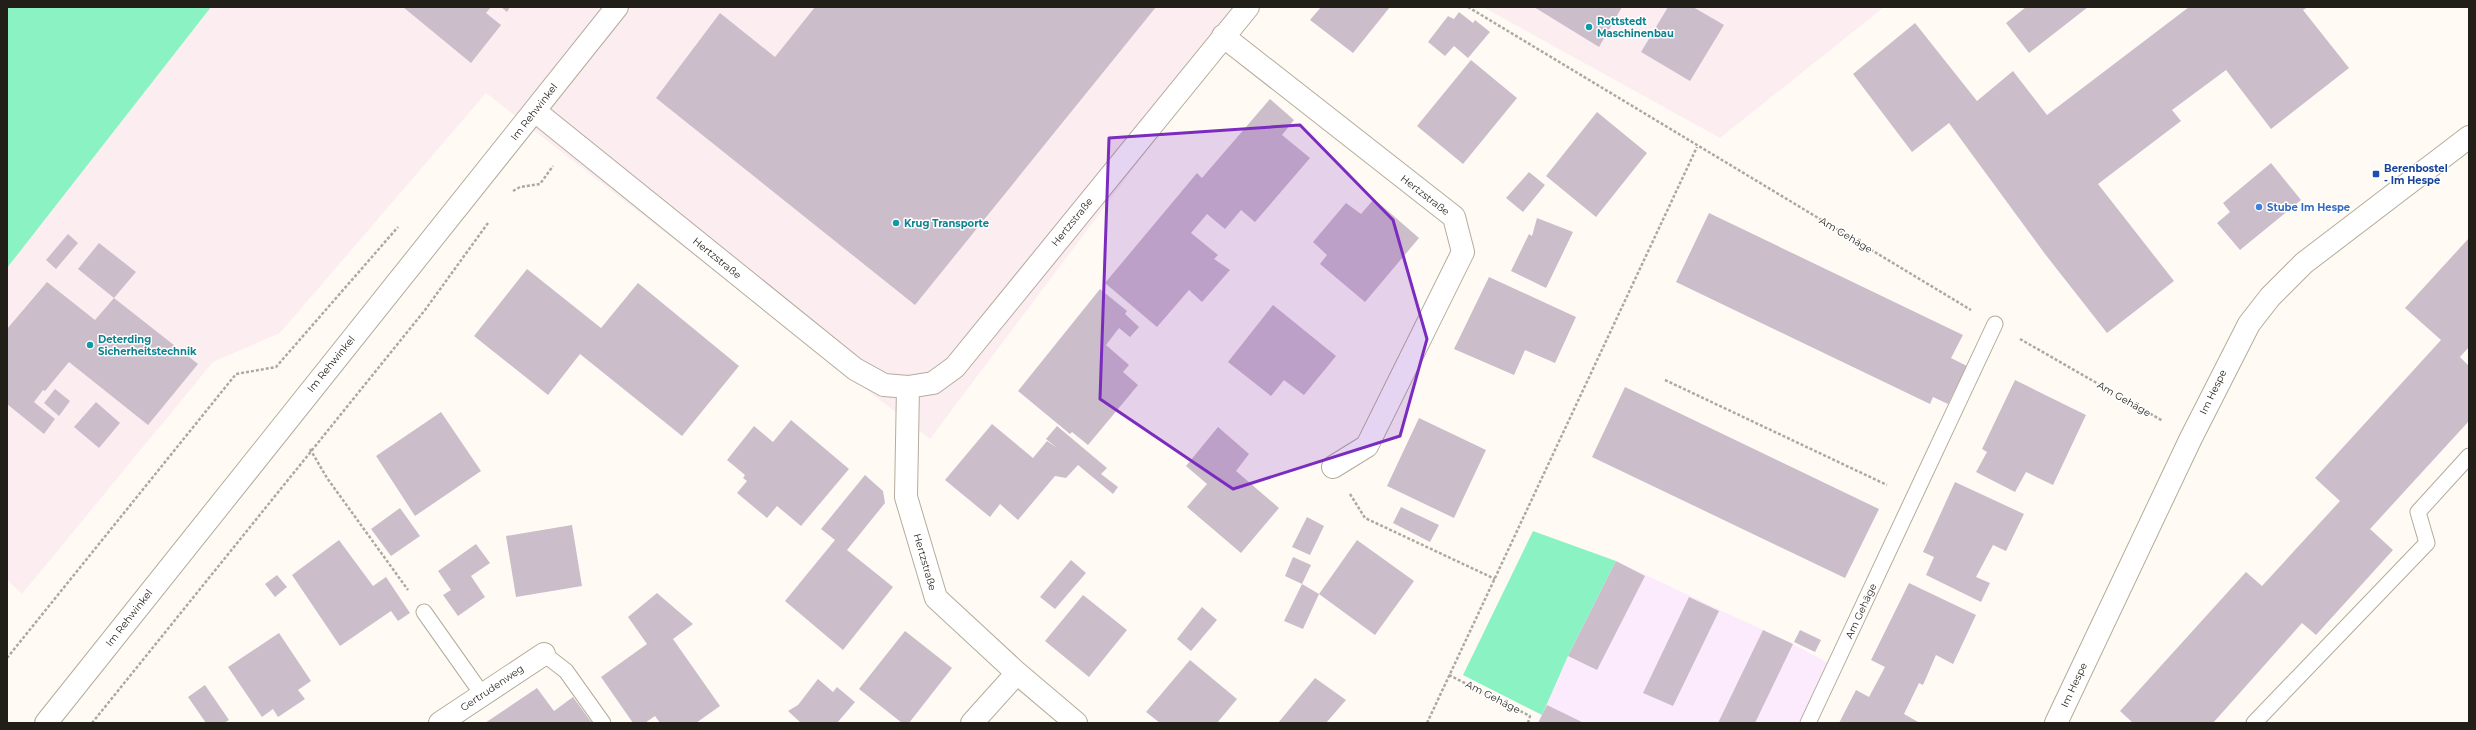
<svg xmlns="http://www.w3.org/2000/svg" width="2476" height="730" viewBox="0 0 2476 730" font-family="Montserrat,sans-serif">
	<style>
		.commercial { fill: #fcedf1 }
		.industrial { fill: #fcebfd }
		.green { fill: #8bf2c3 }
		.building { fill: #ccbdca }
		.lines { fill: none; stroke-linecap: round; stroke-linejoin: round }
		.service-casing { stroke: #b4ac9b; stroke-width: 17 }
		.minor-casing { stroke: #b4ac9b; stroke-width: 24 }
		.tertiary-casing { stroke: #b4ac9b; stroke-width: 24 }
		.path { stroke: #ada9a2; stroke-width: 2.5; stroke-dasharray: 3 2; stroke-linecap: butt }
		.service { stroke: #fff; stroke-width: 15 }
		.minor { stroke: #fff; stroke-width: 22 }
		.tertiary { stroke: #fff; stroke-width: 22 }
		.marked { fill: #7b2cbf; fill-opacity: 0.2; stroke: #7b2cbf; stroke-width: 3; stroke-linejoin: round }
		.culture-dot { fill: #0f9aa8; stroke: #fff; stroke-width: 1.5 }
		.transit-dot { fill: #1a4fb4; stroke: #fff; stroke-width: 1.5 }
		.shop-dot { fill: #3f7fe0; stroke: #fff; stroke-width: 1.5 }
		.labels { text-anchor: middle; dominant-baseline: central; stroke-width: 3; stroke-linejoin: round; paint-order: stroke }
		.culture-label { font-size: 10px; font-weight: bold; fill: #0d838f; stroke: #fff; text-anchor: start }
		.street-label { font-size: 10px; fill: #221f18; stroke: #fff }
		.transit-label { font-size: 10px; font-weight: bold; fill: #164399; stroke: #fff; text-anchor: start }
		.shop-label { font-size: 10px; font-weight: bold; fill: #366cbe; stroke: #fff; text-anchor: start }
	</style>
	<rect width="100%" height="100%" fill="#fffbf4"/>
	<path class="commercial" d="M211 7H1255L930 439 486 93 280 333 213 362 22 594 7 580V268Z
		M1483 7H1884L1720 138Z"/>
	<path class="industrial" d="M1616 561 1793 644 1834 666 1806 723H1538L1568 656Z"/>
	<path class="green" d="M7 7H211L7 268Z
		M1533 531 1616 561 1568 656 1542 715 1463 675Z"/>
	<path class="building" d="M403 7H491L486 13 501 25 471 63Z
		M501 7H510L507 12Z
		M815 7H1156L915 305 656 98 720 13 775 57Z
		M1321 7H1390L1353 53 1310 20Z
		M1534 7H1622L1599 47Z
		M1668 7H1693L1724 25 1690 81 1641 52Z
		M2026 7H2088L2029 53 2006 23Z
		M2189 7H2308L2303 10 2349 68 2271 129 2226 70 2172 110 2181 121 2098 184 2174 281 2107 333 2045 254 1949 123 1912 152 1853 74 1915 23 1977 101 2013 71 2047 115Z
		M1459 12 1473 23 1475 20 1490 32 1468 58 1454 46 1445 56 1428 42 1448 16 1454 19Z
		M1471 60 1517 98 1463 164 1417 126Z
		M1270 99 1294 120 1282 135 1310 158 1255 222 1241 210 1225 229 1207 214 1191 233 1218 255 1214 259 1230 270 1202 302 1189 290 1157 327 1105 283 1197 173 1202 178Z
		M1597 112 1647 153 1596 217 1546 176Z
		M2271 163 2301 200 2240 250 2217 223 2230 212 2223 203Z
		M1529 172 1545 185 1523 212 1506 198Z
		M1374 199 1419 238 1365 302 1320 264 1327 255 1313 242 1346 203 1361 214Z
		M1709 213 1963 335 1951 358 1967 366 1948 404 1933 397 1930 404 1676 282Z
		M1537 218 1573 232 1546 288 1511 271 1529 234 1532 236Z
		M68 234 78 243 56 269 46 260Z
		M2469 238V347L2460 357 2469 366V421L2370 529 2393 550 2316 635 2302 623 2213 723H2133L2120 711 2246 572 2262 586 2340 501 2315 478 2441 340 2405 308Z
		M99 243 136 272 114 298 78 269Z
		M527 269 601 328 638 283 739 366 682 436 580 354 548 395 474 336Z
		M1489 277 1576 317 1555 363 1525 350 1514 375 1454 349Z
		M47 282 95 320 114 298 198 364 148 425 69 362 45 391 43 390 34 402 55 419 44 434 7 404V329Z
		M1100 289 1127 311 1125 314 1139 327 1130 337 1119 328 1106 345 1129 365 1123 372 1138 385 1088 445 1072 432 1070 434 1018 391Z
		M1273 305 1336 356 1304 395 1284 380 1271 396 1228 362Z
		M2015 380 2086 415 2053 485 2026 472 2015 492 1976 472 1987 452 1982 449Z
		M1625 387 1879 509 1845 578 1592 457Z
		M55 389 70 401 59 416 44 403Z
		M96 402 120 423 99 448 74 427Z
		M441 412 481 471 415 516 376 456Z
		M1419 418 1486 450 1454 518 1387 486Z
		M791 420 849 469 801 526 777 506 767 518 737 493 747 481 743 478 745 475 727 460 754 426 773 442Z
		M992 424 1033 458 1047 441 1057 448 1046 439 1057 426 1107 468 1101 474 1118 487 1113 494 1078 465 1066 478 1055 476 1018 520 1000 504 990 517 945 480Z
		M1218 427 1249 454 1236 471 1279 508 1241 553 1187 507 1207 484 1186 466Z
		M865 475 883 491 885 503 847 550 893 587 843 650 785 601 835 540 821 529Z
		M1955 482 2024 514 2006 551 1993 545 1976 577 1990 583 1981 602 1926 575 1934 557 1923 552Z
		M1401 507 1439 525 1430 542 1393 523Z
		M400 508 420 536 391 556 371 529Z
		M1307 517 1324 526 1310 555 1292 547Z
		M572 525 582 586 516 597 506 536Z
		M339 540 373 586 386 577 410 613 398 621 391 611 340 646 292 575Z
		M1357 540 1414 581 1375 635 1319 594Z
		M476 544 490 563 471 576 485 597 458 616 443 595 451 590 438 571Z
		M1293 557 1311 565 1302 584 1285 576Z
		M1071 560 1086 573 1055 609 1040 597Z
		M1616 561 1645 576 1597 670 1568 656Z
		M277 575 287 587 275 597 265 584Z
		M1909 583 1976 615 1953 664 1936 655 1923 685 1919 683 1904 714 1920 723H1839L1856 690 1869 697 1885 667 1871 660Z
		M1302 584 1319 594 1303 629 1284 621Z
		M657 593 693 624 673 639 720 706 696 723H660L655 716 645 723H633L601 677 647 644 628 617Z
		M1083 595 1127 630 1089 677 1045 641Z
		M1689 597 1719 611 1673 706 1643 693Z
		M1202 607 1217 620 1191 651 1177 639Z
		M1763 630 1793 644 1755 723H1718Z
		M1800 630 1821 640 1815 652 1794 642Z
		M905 631 952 668 909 723H902L859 689Z
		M279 633 311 681 298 690 305 699 278 717 273 709 262 717 228 667Z
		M1190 660 1237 699 1217 723H1160L1146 712Z
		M1315 678 1346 700 1326 723H1278Z
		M818 679 833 692 837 687 855 702 837 723H801L788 711 798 705Z
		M205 685 229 720 224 723H206L188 697Z
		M537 688 554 711 573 697 592 723H485Z
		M1547 705 1584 723H1538Z"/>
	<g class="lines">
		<defs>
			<path id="service" d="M424 612 482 694
				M544 654 566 671 603 723
				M1808 723 1995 324
				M2254 723 2427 543 2418 512 2469 456"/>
			<path id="minor" d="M1223 36 1454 217 1463 252 1367 446 1333 467
				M535 111 855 369 884 385 908 387 933 383 955 367 1248 7
				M908 387 906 497 936 598 1017 673 1076 723
				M440 723 544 654
				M972 723 1017 673
				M2056 723 2191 438 2249 324 2270 297 2304 263 2469 137"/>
			<path id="tertiary" d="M46 723 617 7"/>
		</defs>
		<use href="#service" class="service-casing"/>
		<use href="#minor" class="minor-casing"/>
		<use href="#tertiary" class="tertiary-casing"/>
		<path class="path" d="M1468 7 1971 310
			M513 191 520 187 540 184 553 166
			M2020 339 2163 421
			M1665 380 1887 485
			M310 449 327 478 408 590
			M1350 494 1365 518 1495 579
			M7 658 236 374 276 367 398 227
			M1449 675 1530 716 1528 723
			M92 723 425 310 488 223
			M1427 723 1697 147"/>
		<use href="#service" class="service"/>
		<use href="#minor" class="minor"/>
		<use href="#tertiary" class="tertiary"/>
	</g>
	<path class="marked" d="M1300 125 1393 220 1427 339 1400 436 1233 489 1100 399 1109 138Z"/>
	<g class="culture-dot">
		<circle cx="1589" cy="27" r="4"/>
		<circle cx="896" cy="223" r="4"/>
		<circle cx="90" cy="345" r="4"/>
	</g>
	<rect class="transit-dot" x="2372" y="170" width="8" height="8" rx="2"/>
	<circle class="shop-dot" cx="2259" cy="207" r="4"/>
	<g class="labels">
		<g class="culture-label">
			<text x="1597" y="21">Rottstedt<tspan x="1597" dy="12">Maschinenbau</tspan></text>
			<text x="904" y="223">Krug Transporte</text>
			<text x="98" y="339">Deterding<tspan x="98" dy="12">Sicherheitstechnik</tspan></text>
		</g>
		<g class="street-label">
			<text transform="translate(534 112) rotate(-52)">Im Rehwinkel</text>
			<text transform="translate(1425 195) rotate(38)">Hertzstraße</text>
			<text transform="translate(1072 222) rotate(-51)">Hertzstraße</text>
			<text transform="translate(1846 235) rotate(31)">Am Gehäge</text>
			<text transform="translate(717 258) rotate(39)">Hertzstraße</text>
			<text transform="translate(331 364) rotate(-51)">Im Rehwinkel</text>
			<text transform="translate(2213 392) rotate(-64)">Im Hespe</text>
			<text transform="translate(2124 399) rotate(30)">Am Gehäge</text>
			<text transform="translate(925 562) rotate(74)">Hertzstraße</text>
			<text transform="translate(1861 611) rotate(-65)">Am Gehäge</text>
			<text transform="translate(129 618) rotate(-52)">Im Rehwinkel</text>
			<text transform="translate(2074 685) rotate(-65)">Im Hespe</text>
			<text transform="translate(492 688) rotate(-34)">Gertrudenweg</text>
			<text transform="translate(1493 697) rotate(27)">Am Gehäge</text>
		</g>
		<g class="transit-label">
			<text x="2384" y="168">Berenbostel<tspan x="2384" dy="12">- Im Hespe</tspan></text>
		</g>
		<g class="shop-label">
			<text x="2267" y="207">Stube Im Hespe</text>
		</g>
	</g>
	<rect width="2476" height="730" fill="none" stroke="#221f18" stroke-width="16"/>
</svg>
